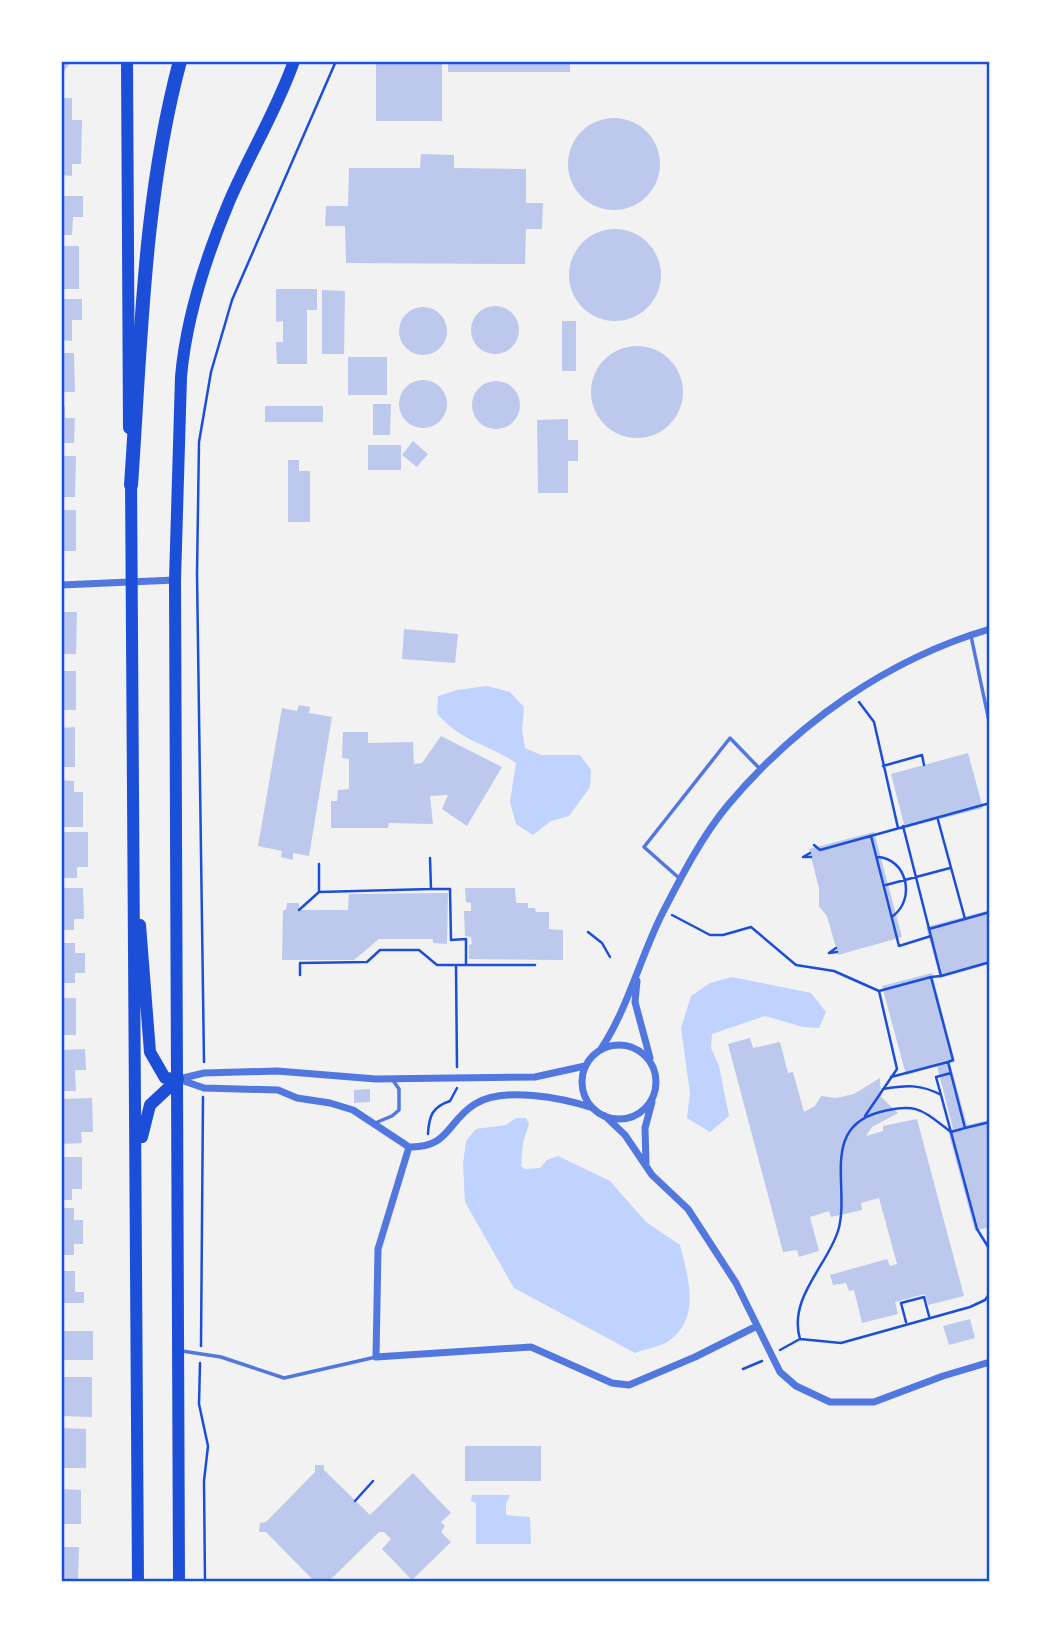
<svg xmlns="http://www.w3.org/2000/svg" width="1051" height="1643" viewBox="0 0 1051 1643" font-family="Signika,sans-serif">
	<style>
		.water { fill: #bfd3fe }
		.building { fill: #bdc9ec }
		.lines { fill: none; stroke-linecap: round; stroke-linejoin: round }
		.path { stroke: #1d4ed8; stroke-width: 2.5 }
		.service { stroke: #5277de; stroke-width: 3.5 }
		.minor { stroke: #5277de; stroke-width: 7 }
		.primary { stroke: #1d4ed8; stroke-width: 12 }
		.motorway { stroke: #1d4ed8; stroke-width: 14 }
		.neatline { fill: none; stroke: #1d4ed8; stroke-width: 2.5 }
	</style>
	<rect width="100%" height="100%" fill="#f2f2f2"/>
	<path class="water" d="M487 686 510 692 524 707 522 730 525 748 541 755H580L591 770 590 787 569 816 551 821 533 835 516 824 510 802 516 763C488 744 459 741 437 713L438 696 457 690Z
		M732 977 811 993 826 1012 819 1028 803 1027 765 1016 712 1034 711 1048 719 1066 729 1116 710 1132 687 1118 690 1093 681 1028 691 996 710 983Z
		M516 1118H526L529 1124 523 1142 521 1166 525 1169 540 1168 547 1160 558 1156 610 1181 646 1222 680 1245C688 1277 702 1320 667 1342 659 1347 645 1349 635 1353L514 1288 465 1202 463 1164 466 1141 476 1129 506 1125Z
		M472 1495H510L506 1504V1515L530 1517 531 1544H476V1503L471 1501Z"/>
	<path class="building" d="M61 61H71L61 76Z
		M376 61H442V121H376Z
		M448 61H570V72H448Z
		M61 98H72V120H82L81 164H72V176L61 175Z
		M568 164a46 46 0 1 1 92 0a46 46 0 1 1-92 0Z
		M421 154 454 155V168L526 169V203H543L542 229H526L525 264 346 263 345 226H325L326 206H348L349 168H420Z
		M61 196H83V217H73L72 235H61Z
		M569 275a46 46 0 1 1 92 0a46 46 0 1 1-92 0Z
		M61 246H79V289H61Z
		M276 289H317V310H307V364H277L276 342H283V321L276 322Z
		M322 290 345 291 344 354H322Z
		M61 299H82V320H72V341L61 340Z
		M471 330a24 24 0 1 1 48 0a24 24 0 1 1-48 0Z
		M399 331a24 24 0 1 1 48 0a24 24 0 1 1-48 0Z
		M562 321H576V371H562Z
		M591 392a46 46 0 1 1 92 0a46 46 0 1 1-92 0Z
		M61 353H74L75 392H61Z
		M348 357H387V395H348Z
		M399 404a24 24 0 1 1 48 0a24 24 0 1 1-48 0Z
		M472 405a24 24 0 1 1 48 0a24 24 0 1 1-48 0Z
		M373 404H391L390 435H373Z
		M61 406H65V418H75L74 443H61Z
		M265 406H323V422H265Z
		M568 419V440H578V461H568V493H538L537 420Z
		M413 441 428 454 417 467 402 455Z
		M368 445H401V470H368Z
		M61 456H76L75 497H61Z
		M288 460H299V471H310V522H288Z
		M61 510H76V551H61Z
		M61 612H77L76 654H61Z
		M404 629 458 634 455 663 402 659Z
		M61 671H76V710H61Z
		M299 705 310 707 309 713 332 717 309 856 293 853V860L281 857 282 851 258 846 282 708 297 711Z
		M75 727V767H61V728Z
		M343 732H368V743L413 742 414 764 422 763 441 736 502 767 467 826 442 809 448 795 430 796 433 824 389 823 388 828H331V801H337L338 790 349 789V759L342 758Z
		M968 753 983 808 905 828 891 774Z
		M61 780 74 781V792H83V827H61Z
		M61 832H88V867H77V878H61Z
		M874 832 902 937 838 955 827 916 819 906V888L809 849Z
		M61 888H83L84 919H74V930H61Z
		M465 888H515L516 903H528V908H535L536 912H549V929L563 930V960L469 959V945L472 944 471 937 465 936 464 911H471V903L466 902Z
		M448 893 447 944 433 943V939H379L354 960H282L283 910H286L287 903H299V910H348L349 894Z
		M990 910V964L940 978 926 927Z
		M61 943H75V953H85V973H75V983H61Z
		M932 973 955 1062 950 1063 967 1125 990 1120V1227L975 1231 948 1131 953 1129 937 1066 906 1075 882 986Z
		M61 998H76V1035H61Z
		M750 1038 753 1048 780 1042 788 1073 793 1072 804 1112 815 1106 821 1096 836 1098 854 1094 880 1078 881 1097 898 1113 872 1127 866 1136 883 1131V1126L917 1119 964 1296 928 1305 925 1294 895 1302 898 1314 862 1323 854 1290 849 1291 846 1283 833 1285 830 1275 887 1259 890 1266 897 1264 879 1198 861 1203 862 1210 831 1217 829 1211 810 1217 819 1251 799 1257 797 1250 783 1252 728 1044Z
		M85 1049 86 1070H75L76 1091H61V1050Z
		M370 1089V1102L354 1103V1090Z
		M92 1098 93 1132H81L82 1143 61 1144V1099Z
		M61 1157H82V1189H72V1200H61Z
		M61 1208H74V1220H83V1244H74V1255H61Z
		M61 1271H75V1292H84V1303H61Z
		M970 1319 975 1338 949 1345 943 1326Z
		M61 1331H93V1360H61Z
		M61 1377H92V1417L61 1416Z
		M61 1428 86 1429V1468H61Z
		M465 1446H541V1481H465Z
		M315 1465H324V1470L370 1515 413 1473 451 1513 441 1522 445 1526 441 1532 451 1542 412 1580 382 1549 391 1539 384 1532H379L328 1582H315L266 1532H259L260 1523 266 1522 315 1472Z
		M61 1489 81 1490V1524H61Z
		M61 1547H79L78 1580H61Z"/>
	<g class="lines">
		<path class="path" d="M859 702 874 722 898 828
			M883 766 922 755 924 765
			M938 820 965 919
			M903 826 941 976 931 977 953 1060 948 1062 965 1128 990 1122
			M871 836 899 946 931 936
			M814 845 820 850 990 803
			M810 853 803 857H811
			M877 857C907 858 916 899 893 916
			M886 885 950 868
			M431 889H450L451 940 466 939V965
			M319 892 431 889 430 858
			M299 910 319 892V864
			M672 915 710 935H723L751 927 796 965 834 971 879 991 931 977
			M929 929 990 912
			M588 932 602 943 610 957
			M836 948 829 953 837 952
			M456 966 457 1067
			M300 975V963L367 962 380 950H419L437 965H535
			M941 976 990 962
			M204 1062 197 574 199 442 211 372 232 300 336 61
			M891 1077 948 1062
			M883 1089C906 1085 921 1084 941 1095L977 1229 990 1250
			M941 1095 936 1077 951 1073
			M865 1116 897 1069 879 991
			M951 1132 965 1128
			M428 1134C429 1116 432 1107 450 1101L457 1088
			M906 1322 901 1303 924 1297 929 1316
			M800 1339C788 1298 827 1266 838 1231 851 1189 819 1128 880 1112 917 1102 922 1110 951 1132
			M201 1346 203 1097
			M780 1350 800 1339 841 1343 970 1307 985 1300 990 1293
			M200 1363 199 1404 208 1446 204 1481 205 1582
			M743 1369 762 1361
			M355 1501 373 1481"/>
		<path class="service" d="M971 636 990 726
			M679 878 644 847 730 738 761 770
			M375 1123 392 1116 399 1110V1089L392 1079
			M182 1351 221 1357 284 1378 376 1357"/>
		<path class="minor" d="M61 585 175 580
			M637 981 635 1002 650 1058
			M582 1082a37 37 0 1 1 74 0a37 37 0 1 1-74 0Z
			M601 1049C628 1008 640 958 662 914 681 877 702 836 728 805 797 723 888 659 990 629
			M178 1079 204 1088 278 1090 297 1098 330 1103 353 1110 409 1147C450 1148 447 1121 475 1104 503 1086 563 1098 593 1108
			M179 1079 204 1073 277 1071 376 1079 535 1077 585 1066
			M605 1116 625 1135 652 1175 688 1209 736 1283 780 1372 796 1386 830 1402H874L943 1376 990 1362
			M409 1147 378 1249 376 1357 531 1347 612 1383 629 1385 695 1357 755 1327
			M646 1163 645 1128 652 1102"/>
		<path class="primary" d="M127 61 129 428
			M131 478 138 1582
			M140 925 150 1052 165 1078 178 1079
			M142 1137 150 1105 178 1079
			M179 1582 175 580 181 377C186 318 206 257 229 202 249 155 277 110 294 61"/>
		<path class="motorway" d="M131 485C141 343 143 199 180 61"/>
	</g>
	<rect width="1051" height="1643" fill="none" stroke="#ffffff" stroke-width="126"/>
	<rect x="63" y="63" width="925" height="1517" class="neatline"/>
</svg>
